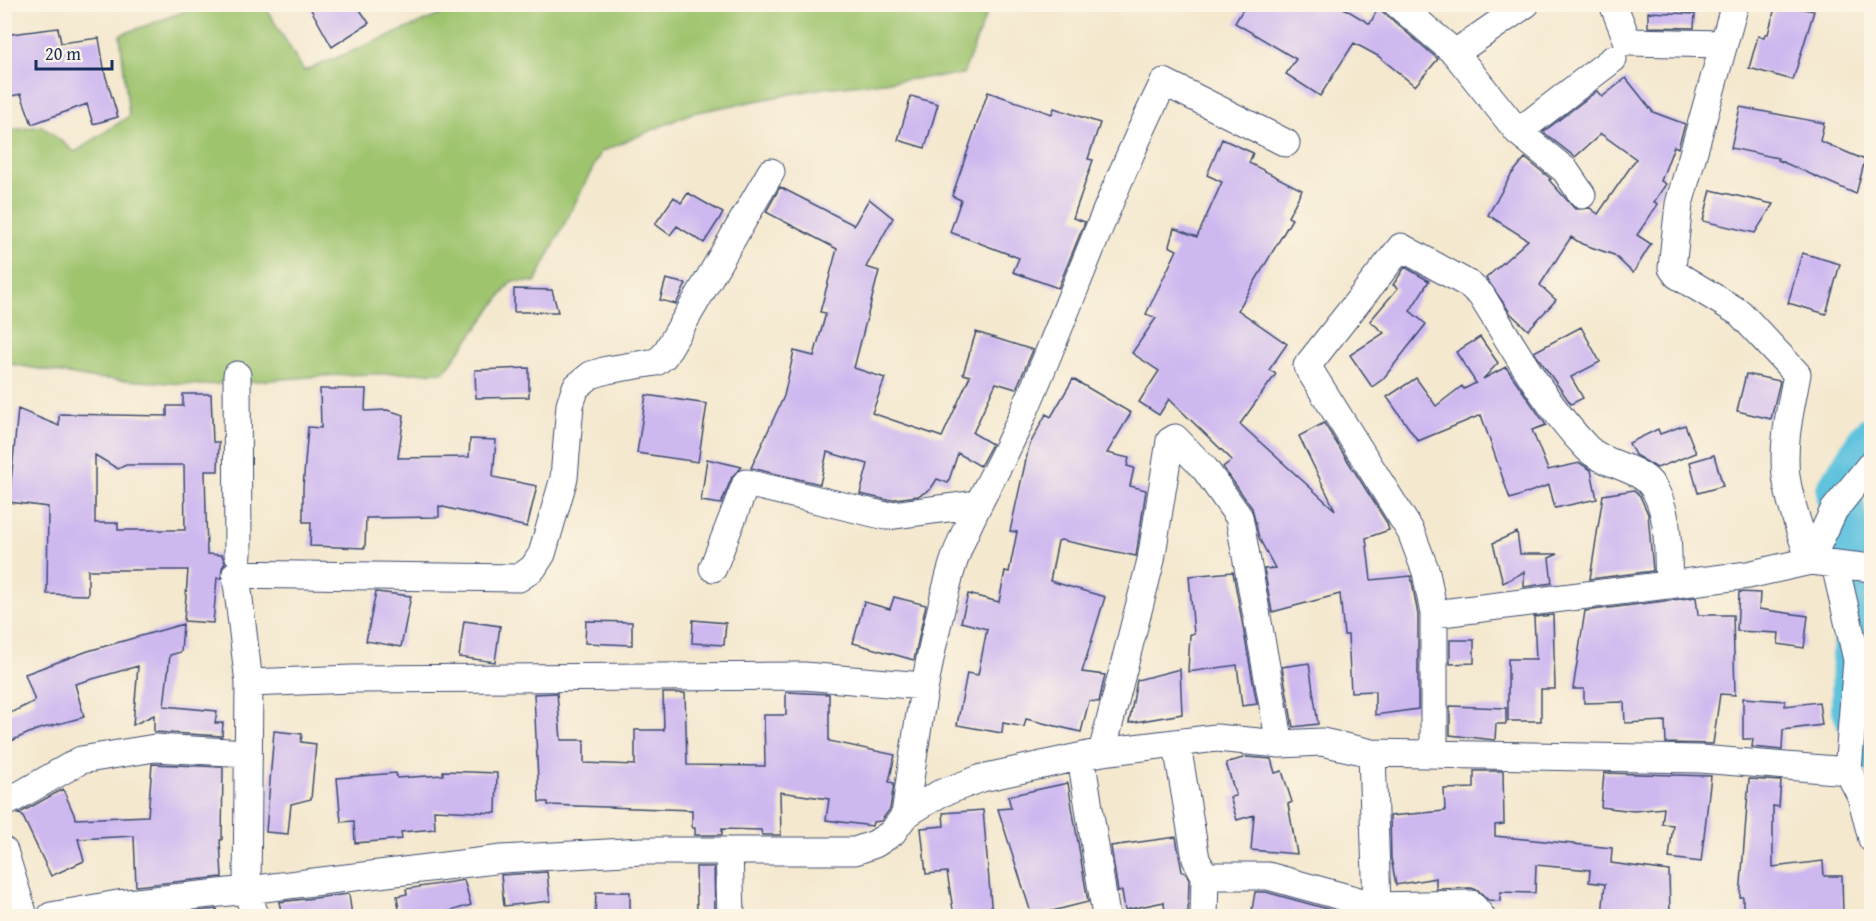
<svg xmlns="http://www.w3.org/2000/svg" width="1876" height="921" viewBox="0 0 1876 921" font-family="'Gentium Book Plus',serif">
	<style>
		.green { fill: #9fc46e; stroke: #5d7a66; stroke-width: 1.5 }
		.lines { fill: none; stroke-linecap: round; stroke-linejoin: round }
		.river { stroke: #60c3de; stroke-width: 46 }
		.building { fill: #cdb8f0; fill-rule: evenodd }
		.street-casing { stroke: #3c4b6f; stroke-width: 29 }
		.street { stroke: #fff; stroke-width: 27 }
	</style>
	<rect width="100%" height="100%" fill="#fcf5e5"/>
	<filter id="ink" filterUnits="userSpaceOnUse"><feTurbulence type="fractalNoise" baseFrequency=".0167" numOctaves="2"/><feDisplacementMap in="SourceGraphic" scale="12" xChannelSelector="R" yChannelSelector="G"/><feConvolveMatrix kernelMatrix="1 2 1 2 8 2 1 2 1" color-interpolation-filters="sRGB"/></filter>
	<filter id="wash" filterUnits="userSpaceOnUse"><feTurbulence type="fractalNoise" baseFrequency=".008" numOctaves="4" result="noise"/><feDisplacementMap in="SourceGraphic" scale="24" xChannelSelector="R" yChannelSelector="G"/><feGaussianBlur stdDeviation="1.35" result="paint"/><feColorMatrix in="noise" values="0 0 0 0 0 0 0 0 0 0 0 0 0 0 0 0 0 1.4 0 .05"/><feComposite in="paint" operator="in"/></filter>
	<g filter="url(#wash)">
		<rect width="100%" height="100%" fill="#f4e8cf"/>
		<path class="green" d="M202 5H264L304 71 464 5H990L963 74 823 88 692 113 601 152 535 282 512 281 444 372 337 375 202 385 91 378 5 363 4 131 42 126 75 152 129 116 120 35Z"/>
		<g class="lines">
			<path class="river" d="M1872 439 1839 491 1856 595 1854 707 1872 749"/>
		</g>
		<g id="blocks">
			<path class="building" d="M308 4H356L369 23 332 47Z
				M1246 4H1337L1370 24 1378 8 1438 59 1415 86 1378 56 1354 43 1320 96 1286 74 1296 59 1235 23Z
				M1776 4 1814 11 1793 80 1749 68 1758 36 1764 37 1765 34H1768Z
				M1648 12 1695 14 1694 28 1648 27Z
				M58 28 61 43 99 38 105 74 118 117 93 124 87 104 32 124 21 94 11 96 4 35Z
				M1626 78 1653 112 1685 124 1678 148 1674 146 1661 181 1666 184 1654 202 1658 204 1637 235 1651 244 1633 273 1614 255 1582 244 1571 237 1540 285 1556 300 1528 330 1511 314 1486 278 1528 240 1488 215 1511 175 1525 158 1551 179 1549 180 1575 209 1590 208 1598 214 1636 159 1601 134 1575 157 1543 132 1597 91 1602 97Z
				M988 92 1052 114 1054 108 1100 123 1088 159 1093 160 1073 218 1085 222 1058 288 1013 272 1019 258 950 232 961 200 952 196Z
				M911 96 938 104 925 148 898 140Z
				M1740 107 1824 123 1820 141 1865 160 1856 194 1778 160V158L1731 148Z
				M1222 139 1253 153 1249 163 1302 190 1288 217 1292 219 1238 310 1287 344 1269 370 1276 374 1240 424 1335 510 1299 436 1324 423 1387 523 1389 530 1366 538 1371 580 1411 576 1418 615V709L1375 715V691L1351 692 1348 635H1344L1340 594 1272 612 1264 569 1275 568 1259 538 1252 508 1223 467 1232 460 1169 399 1159 415 1139 402 1159 371 1132 353 1156 318 1146 314 1177 250 1169 246 1174 228 1197 237 1222 182 1207 175Z
				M780 187 854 225 869 199 893 218 866 267 879 271 854 368 885 378 872 413 942 437 970 376 963 374 976 332 1033 350 1016 389 996 383 973 433 992 444 980 466 958 453 948 483 937 479 930 490 918 496 887 500 860 494 868 464 827 452 820 484 751 468 784 396 794 351 814 356 826 313 820 312 837 249 766 212Z
				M1711 190 1773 204 1755 233 1703 221Z
				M688 193 723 213 704 243 677 226 670 235 655 224 674 197 681 203Z
				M1802 253 1840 264 1826 314 1788 303Z
				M1405 267 1429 281 1410 311 1426 324 1383 379 1372 387 1350 355 1384 333 1370 321 1398 288 1393 285Z
				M666 279 686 284 676 304 660 300Z
				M514 289 552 290 558 312H514Z
				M1581 327 1600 362 1571 377 1583 398 1571 404 1534 352Z
				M1480 337 1498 363 1483 379 1506 367 1546 425 1532 430 1548 470 1580 463 1591 470 1597 499 1555 508 1549 485 1510 499 1481 415 1418 441 1387 397 1416 378 1436 406 1462 386 1464 389 1476 383 1456 352Z
				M529 368V397L476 398 475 370Z
				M1746 374 1780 381 1771 419 1737 411Z
				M1073 379 1131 413 1107 453 1129 458 1127 466 1134 468 1130 486 1146 490 1136 556 1061 540 1058 541 1050 581 1105 597 1082 672 1105 675 1099 702 1089 701 1081 732 1026 719 1024 727 1003 723 1002 733 957 725 967 673 978 675 987 629 961 622 968 594 999 602 1005 571 1009 572 1017 532 1010 531 1029 446 1046 414 1051 417Z
				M320 389H366L365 411 387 410 404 415 398 458 469 457 470 439 496 440 493 477 537 486 527 527 439 506V517L366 518 365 548 310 546 311 522H303V487L308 427 321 428Z
				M183 394H211L213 442H219L218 471H205L207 554 222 555 225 563 222 568 221 578H217L213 623 184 621 188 570H88V595L47 594 48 507 9 502 18 409 59 426V414L167 416V406H183ZM95 455 118 469 126 465H184L185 530H118V523H95Z
				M646 395 707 404 698 462 637 453Z
				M1685 425 1696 453 1657 468 1635 455 1629 443 1658 429 1660 434Z
				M1714 455 1723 486 1698 493 1690 462Z
				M707 459 742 467 732 477 721 504 701 501Z
				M1634 490 1640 496 1648 514 1653 571 1590 579 1603 495Z
				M1517 532 1520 554H1558L1549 558 1552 583 1524 587V572L1503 583 1493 543Z
				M1233 572 1257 704 1242 706 1237 665 1188 672 1190 634H1194L1189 576Z
				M376 592 411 596 401 647 366 641Z
				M1739 592 1760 593 1759 609 1808 616 1804 648 1778 644 1779 633 1737 631Z
				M894 597 926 605 914 660 853 643 864 602 890 609Z
				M1696 597 1698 615H1733L1735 695 1720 694 1713 744 1666 743 1665 721 1625 723 1624 702 1584 703V689H1573L1585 611Z
				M1553 615 1555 689H1541V721H1508V659H1536L1534 617Z
				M693 620 726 623 724 645 692 643Z
				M464 621 500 626 495 662 459 657Z
				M586 621 632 622V645L585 643Z
				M183 624 181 652 170 655 164 706 217 711 215 723H223L222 736 154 732V715L133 725 138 666 75 684 84 717 36 730 4 744V716L35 701 25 674 88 651Z
				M1450 640H1474V663L1450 664Z
				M1309 663 1318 724 1293 727 1282 667Z
				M1180 669 1182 714 1129 723 1137 680Z
				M786 692 829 694V741L895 755 889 782 894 783 890 809 881 821 873 822 872 826 826 820 829 799 780 792 781 835H762L761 830 722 829V835H695V828H692V810L548 805V802H539L534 694 557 693 561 740H584V763L635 765V730H664L663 693H685L687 765 765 766 764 715H786Z
				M1743 698 1785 701V706L1819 702 1822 725 1783 730 1782 750 1752 747 1753 739H1743Z
				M1450 706 1506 708V724H1496L1495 740 1450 735Z
				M274 731 302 734 301 742 316 744 311 799 291 804 288 834 266 832Z
				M1246 757 1271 759 1275 773 1282 771 1292 802 1288 804 1297 854 1251 850 1254 815 1237 820 1230 797 1236 796 1226 763Z
				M152 764 223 767 222 840H220L222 877 136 886 134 836 78 839 84 861 51 876 22 815 18 814 63 789 76 819 148 816Z
				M443 771 497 773 496 813 434 810 435 829 401 832 402 839 355 843 354 821 341 822 337 778 396 773 397 778 443 775Z
				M1474 771H1503L1504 824 1495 825V836L1612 848 1611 863 1669 871 1670 916H1602L1605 884 1589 882 1590 870 1536 865 1535 893 1500 892V901L1488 900 1478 890 1471 888 1436 889V878L1396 885 1391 858 1390 816 1445 811 1444 789 1474 788Z
				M1604 773 1711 776 1701 862 1669 858 1673 825 1662 824 1664 808 1634 811 1601 807Z
				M1749 779 1781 781 1779 807 1773 806V867L1823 861 1824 876H1842L1843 916H1743V897H1740Z
				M1068 783 1088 902 1032 916 998 809 1011 808 1008 796Z
				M983 810 992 916H954L947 872 926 874 921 828 944 826 943 813Z
				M1176 837 1182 872 1186 873 1189 879 1188 912 1165 915 1164 902 1125 910 1122 891 1118 892 1111 846Z
				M696 867H714L715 913 697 914Z
				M547 872 550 901 504 906 501 875Z
				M464 880 471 905 447 912 448 916H400L397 896 407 894 406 889Z
				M596 892H630V916H595Z
				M1255 892H1266L1335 911 1334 916H1251Z
				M349 894 352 916H282L279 902Z
				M217 909V916H149Z"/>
		</g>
	</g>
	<g filter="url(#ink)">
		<use href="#blocks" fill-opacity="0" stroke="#3c4b6f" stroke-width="1.5"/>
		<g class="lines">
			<defs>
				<path id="street" d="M1397 4 1455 53 1518 132 1565 170 1582 195
					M1613 4 1628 42 1723 44
					M1735 4 1679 204 1672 268 1677 275 1740 313 1797 374C1791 407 1782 442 1786 476 1790 505 1801 533 1810 561L1834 510 1872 463
					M1455 53 1526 4
					M1518 132 1613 59
					M771 172 664 356 656 362 607 370 591 375 576 387 570 405 564 478 542 554 533 568 519 578 236 574 249 683 247 890 502 859 642 851H855L875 844 892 833 905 815 939 794 982 778 1102 752 1216 738 1280 744 1322 742 1372 753 1700 759 1848 771
					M237 375 238 554
					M1835 565 1857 660 1848 771 1861 796 1872 839
					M713 568 746 483 886 516 978 504
					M1434 614 1748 575 1810 561 1872 568
					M249 683 352 679 804 676 923 686
					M1177 745 1196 859 1205 876H1268L1377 906 1471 904 1481 916
					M1102 752 1151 560 1170 441 1175 438 1205 469 1239 517 1280 744
					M1434 752V614L1426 572 1411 532 1307 366 1401 247 1470 285 1481 295C1514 348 1544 403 1587 448 1605 466 1639 466 1653 487 1671 515 1667 554 1669 585
					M1372 753 1377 906
					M1081 757 1106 916
					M4 804 81 760 155 748 248 753
					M905 815C916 734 928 654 950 574 965 520 998 472 1020 421 1069 309 1109 193 1164 82L1286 143
					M4 851 24 916
					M729 851 731 916
					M51 916 118 904 247 890 255 916
					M1204 916 1205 876"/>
			</defs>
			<use href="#street" class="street-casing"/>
			<use href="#street" class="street"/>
		</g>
	</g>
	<rect width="1876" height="921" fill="none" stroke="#fcf5e5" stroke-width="24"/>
	<path d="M36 60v9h76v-9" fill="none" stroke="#1b2f5e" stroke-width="3"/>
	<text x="45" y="60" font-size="18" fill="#1b2f5e" stroke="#fcf5e5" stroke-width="4.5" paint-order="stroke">20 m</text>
</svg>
